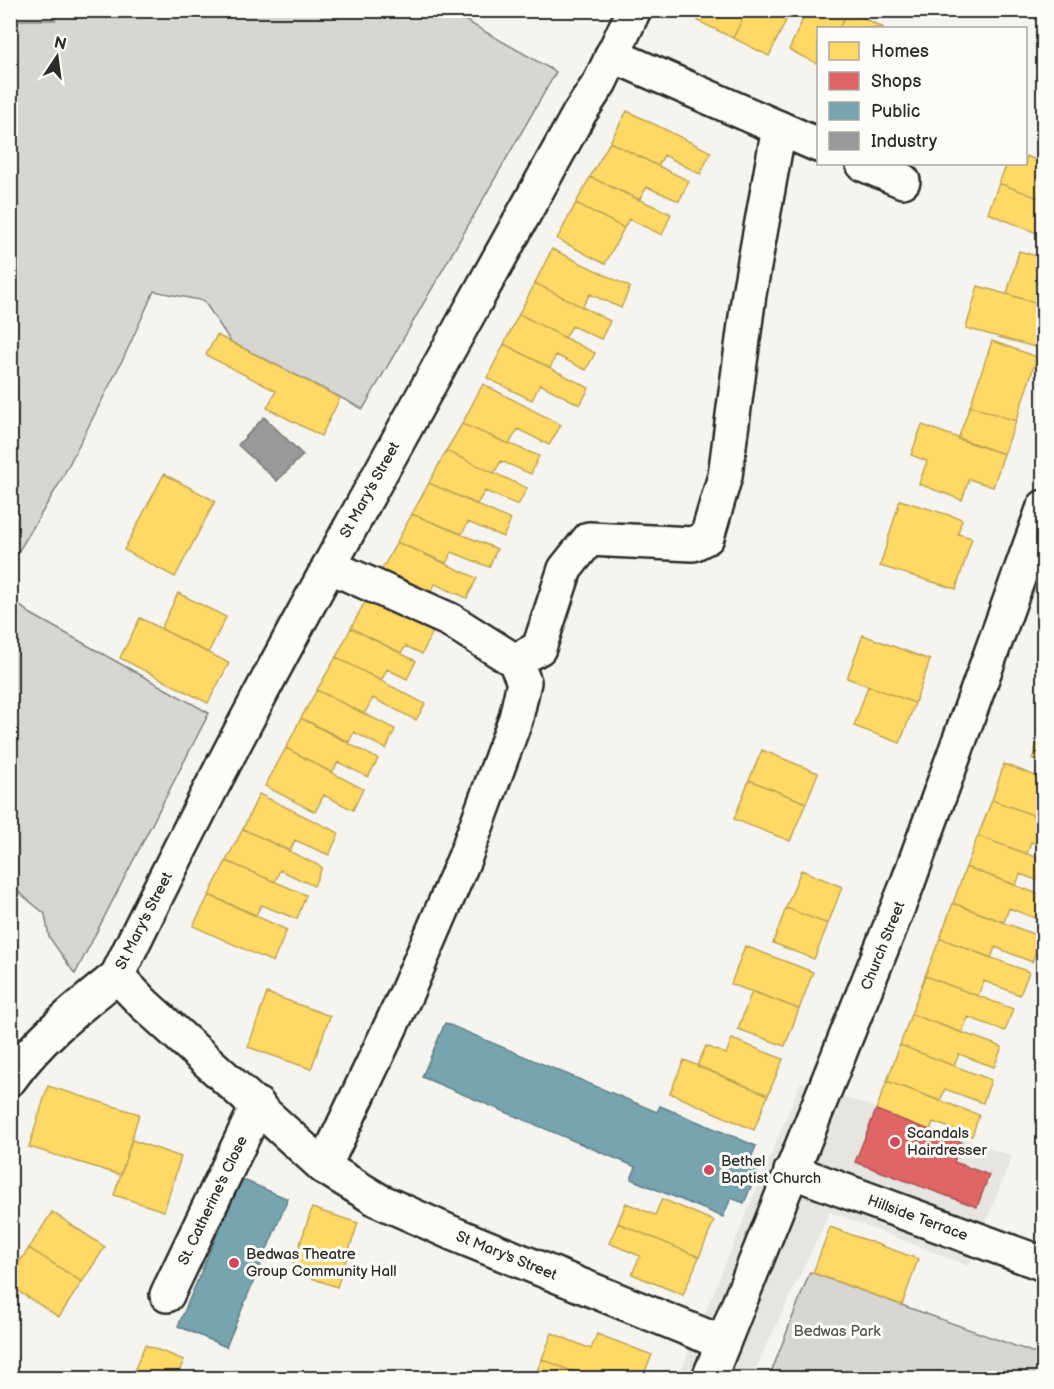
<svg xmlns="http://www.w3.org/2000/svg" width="1054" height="1389" viewBox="0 0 1054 1389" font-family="'Balsamiq Sans',sans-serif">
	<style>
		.built { fill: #e6e5e0 }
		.green { fill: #d7d6d2; stroke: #81807e; stroke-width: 1.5 }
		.homes { fill: #ffd966; stroke: #bfa554; stroke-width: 1.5 }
		.shops { fill: #e06666; stroke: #aa5454; stroke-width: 1.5 }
		.public { fill: #76a5af; stroke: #608087; stroke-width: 1.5 }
		.industry { fill: #999; stroke: #787878; stroke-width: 1.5 }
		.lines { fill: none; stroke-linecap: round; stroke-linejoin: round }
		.minor-casing { stroke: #2b2b2b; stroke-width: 38 }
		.minor { stroke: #fdfcf7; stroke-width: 33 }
		.poi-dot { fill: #d1495b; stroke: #fdfcf7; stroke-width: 2 }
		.labels { text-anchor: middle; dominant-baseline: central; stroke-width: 6; stroke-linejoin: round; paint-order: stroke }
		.street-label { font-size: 15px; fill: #2b2b2b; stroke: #fdfcf7 }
		.poi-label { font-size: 15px; fill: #2b2b2b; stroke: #fdfcf7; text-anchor: start }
		.park-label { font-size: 15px; fill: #565655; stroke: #fdfcf7 }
	</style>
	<rect width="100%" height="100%" fill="#f5f4ef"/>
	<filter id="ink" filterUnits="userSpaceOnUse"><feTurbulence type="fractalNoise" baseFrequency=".0167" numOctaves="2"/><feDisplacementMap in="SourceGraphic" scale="12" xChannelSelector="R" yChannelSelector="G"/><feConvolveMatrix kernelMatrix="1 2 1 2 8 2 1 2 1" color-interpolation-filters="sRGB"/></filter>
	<g filter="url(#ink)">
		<path class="built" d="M801 1082 1012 1156 969 1266 830 1212 751 1378H678Z"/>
		<path class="green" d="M59 10 449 11 556 72 363 409 231 342 204 301 154 291 124 357 59 484 11 564 10 20H55Z
			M11 599 31 614 209 713 75 974 49 937 45 914 15 889 11 881Z
			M810 1272 1043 1356V1378H769Z"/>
		<path class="homes" d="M703 10H747L733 38 698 21Z
			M747 10H791L769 56 733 38Z
			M807 10 848 11 839 28H818V64L789 50Z
			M848 11 884 28H839Z
			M627 111 711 152 700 174 664 155 658 166 610 142Z
			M610 142 689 181 679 201 647 187 639 200 590 177Z
			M1026 156 1044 163V200L999 183 1007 164H1026Z
			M590 177 671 214 662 235 629 219 624 228 576 203Z
			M999 183 1044 200V236L988 213Z
			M576 203 624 228 605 264 557 239Z
			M552 249 630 287 621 308 590 294 582 307 535 283Z
			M1019 251 1044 258V305L1007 294Z
			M535 283 610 321 601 339 572 326 565 338 519 314Z
			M978 286 1044 305V335L1039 348 966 328Z
			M519 314 595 353 586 370 556 355 550 368 504 344Z
			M217 335 340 398 321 436 267 408 276 391 206 355Z
			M992 341 1037 357 1016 421 970 406Z
			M504 344 589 388 580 405 540 384 532 400 487 378Z
			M483 384 561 425 549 445 518 429 509 444 462 424Z
			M970 406 1016 421 1004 454 958 439Z
			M462 424 539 456 531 474 501 461 494 473 446 451Z
			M922 425 1004 454 993 487 969 479 962 500 919 484 927 461 911 455Z
			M446 451 527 488 518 505 485 491 477 504 429 483Z
			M164 474 215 501 175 577 124 550Z
			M429 483 511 520 503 537 468 522 462 534 412 514Z
			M900 500 962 519 958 534 972 538 956 589 880 566Z
			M412 514 497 549 489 567 452 552 446 563 397 542Z
			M397 542 477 578 467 598 435 584 428 597 379 575Z
			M178 593 226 617 208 653 161 629Z
			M369 594 435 627 422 654 406 646 401 653 351 628Z
			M140 618 229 663 208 703 120 658Z
			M351 628 416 661 407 679 387 669 381 681 336 657Z
			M863 635 930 660 915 703 847 678Z
			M336 657 425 704 416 720 373 698 364 714 317 690Z
			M868 686 915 703 900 743 854 726Z
			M317 690 395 729 386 749 354 732 349 742 301 718Z
			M301 718 378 759 368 777 338 762 332 773 286 748Z
			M1044 727V763L1032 759Z
			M286 748 363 789 353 810 324 795 315 812 265 786Z
			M762 750 818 773 806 803 749 780Z
			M1004 764 1044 779V810L1041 818 992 800Z
			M749 780 806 803 790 841 734 819Z
			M259 794 339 833 329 855 295 840 290 851 243 829Z
			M992 800 1044 819V846L1031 842 1027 854 978 836Z
			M243 829 322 867 314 886 280 870 275 882 226 861Z
			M978 836 1044 860V883L1020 874 1016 885 966 867Z
			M226 861 306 895 297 919 261 905 256 915 209 895Z
			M966 867 1044 896V922L1009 908 1004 922 953 903Z
			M801 870 842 887 828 924 786 908Z
			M209 895 287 930 273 962 193 926Z
			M953 903 1041 937 1032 962 995 947 991 958 940 938Z
			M786 908 828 924 814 959 773 943Z
			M940 938 1029 972 1020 995 984 981 978 996 925 976Z
			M745 946 813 972 799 1009 731 984Z
			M925 976 1013 1009 1005 1031 968 1017 962 1033 911 1014Z
			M752 991 799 1009 785 1046 738 1029Z
			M267 993 330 1016 311 1069 248 1047Z
			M911 1014 1002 1047 994 1067 959 1054 954 1066 900 1045Z
			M732 1039 783 1059 768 1095 697 1066 706 1046 726 1054Z
			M900 1045 991 1080 983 1103 945 1089 940 1101 887 1081Z
			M684 1060 768 1095 754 1130 670 1093Z
			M887 1081 979 1115 972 1136 933 1122 930 1130 876 1110Z
			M48 1086 139 1114 121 1175 29 1147Z
			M132 1140 181 1157 164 1211 114 1195Z
			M662 1199 714 1221 699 1257 618 1223 626 1203 655 1215Z
			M312 1208 358 1223 337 1287 291 1271Z
			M52 1212 105 1247 82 1282 29 1248Z
			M618 1223 699 1257 683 1295 632 1274 640 1256 609 1243Z
			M830 1227 918 1259 902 1305 813 1273Z
			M29 1248 82 1282 59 1317 10 1286V1276Z
			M552 1333 591 1349 597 1334 652 1355 642 1378H589L542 1359Z
			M145 1345 184 1360 176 1378H131Z
			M542 1359 589 1378H534Z"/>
		<path class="shops" d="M876 1110 961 1142 954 1162 989 1175 977 1207 855 1162Z"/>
		<path class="public" d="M445 1023 657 1112 660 1106 756 1146 748 1165 758 1170 744 1203 731 1198 723 1217 631 1179 636 1167 422 1077Z
			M241 1179 288 1199 226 1347 178 1326Z"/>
		<path class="industry" d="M264 417 303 455 277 481 238 445Z"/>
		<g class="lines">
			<defs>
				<g id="minor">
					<path id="s1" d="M634 10 600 82 579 114C422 400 259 682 117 976L144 1004 324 1167 378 1200 454 1234 723 1343"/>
					<path d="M612 55 818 145"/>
					<path d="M863 164 903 181"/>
					<path d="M515 661 539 648 565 569 589 539 693 544 707 537 725 476 749 294 779 128"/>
					<path d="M10 1079C39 1038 79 1007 117 976"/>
					<path d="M324 1167 406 994 465 857 516 718 524 682 515 661 450 620 329 566"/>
					<path id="s2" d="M791 1171 1044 1264"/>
					<path id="s3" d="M167 1295 258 1105"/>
					<path id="s4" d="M709 1378 907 885 1044 507"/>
				</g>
			</defs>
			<use href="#minor" class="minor-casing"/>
			<use href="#minor" class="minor"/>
		</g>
	</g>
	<g class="poi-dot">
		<circle cx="895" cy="1142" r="6"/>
		<circle cx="709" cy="1170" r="6"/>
		<circle cx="234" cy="1263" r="6"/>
	</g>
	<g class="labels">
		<g class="street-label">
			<text transform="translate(370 490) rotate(-61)">St Mary's Street</text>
			<text transform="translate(144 921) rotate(-63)">St Mary's Street</text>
			<text stroke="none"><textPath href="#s4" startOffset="466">Church Street</textPath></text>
			<text stroke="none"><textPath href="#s3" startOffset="105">St. Catherine's Close</textPath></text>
			<text stroke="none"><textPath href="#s2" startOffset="135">Hillside Terrace</textPath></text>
			<text stroke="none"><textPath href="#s1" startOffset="1581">St Mary's Street</textPath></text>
		</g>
		<g class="poi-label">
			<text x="907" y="1133">Scandals<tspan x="907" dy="17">Hairdresser</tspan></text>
			<text x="721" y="1161">Bethel<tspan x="721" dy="17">Baptist Church</tspan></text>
			<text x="246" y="1254">Bedwas Theatre<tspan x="246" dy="17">Group Community Hall</tspan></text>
		</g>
		<g class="park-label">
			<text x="837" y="1331">Bedwas Park</text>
		</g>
	</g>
	<rect width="1054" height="1389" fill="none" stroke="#fdfcf7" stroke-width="36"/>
	<rect x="18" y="18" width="1018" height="1353" fill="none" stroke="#2b2b2b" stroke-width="2" filter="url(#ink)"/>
	<rect x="817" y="27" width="210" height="138" fill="#fdfcf7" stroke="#a9a8a5" stroke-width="1.5"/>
	<rect x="829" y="42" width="30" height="18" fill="#ffd966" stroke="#a9a8a5" stroke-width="1.5"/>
	<text x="871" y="57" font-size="18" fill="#2b2b2b">Homes</text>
	<rect x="829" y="72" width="30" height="18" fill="#e06666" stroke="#a9a8a5" stroke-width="1.5"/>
	<text x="871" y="87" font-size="18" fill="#2b2b2b">Shops</text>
	<rect x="829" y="102" width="30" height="18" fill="#76a5af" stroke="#a9a8a5" stroke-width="1.5"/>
	<text x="871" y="117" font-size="18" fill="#2b2b2b">Public</text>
	<rect x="829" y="132" width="30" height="18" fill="#999999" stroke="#a9a8a5" stroke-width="1.5"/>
	<text x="871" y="147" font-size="18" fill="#2b2b2b">Industry</text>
	<g transform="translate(57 57) rotate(13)" stroke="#fdfcf7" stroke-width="4.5" paint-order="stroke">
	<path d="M0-4.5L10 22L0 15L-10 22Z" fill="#2b2b2b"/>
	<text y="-9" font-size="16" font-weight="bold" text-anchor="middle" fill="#2b2b2b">N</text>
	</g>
</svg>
